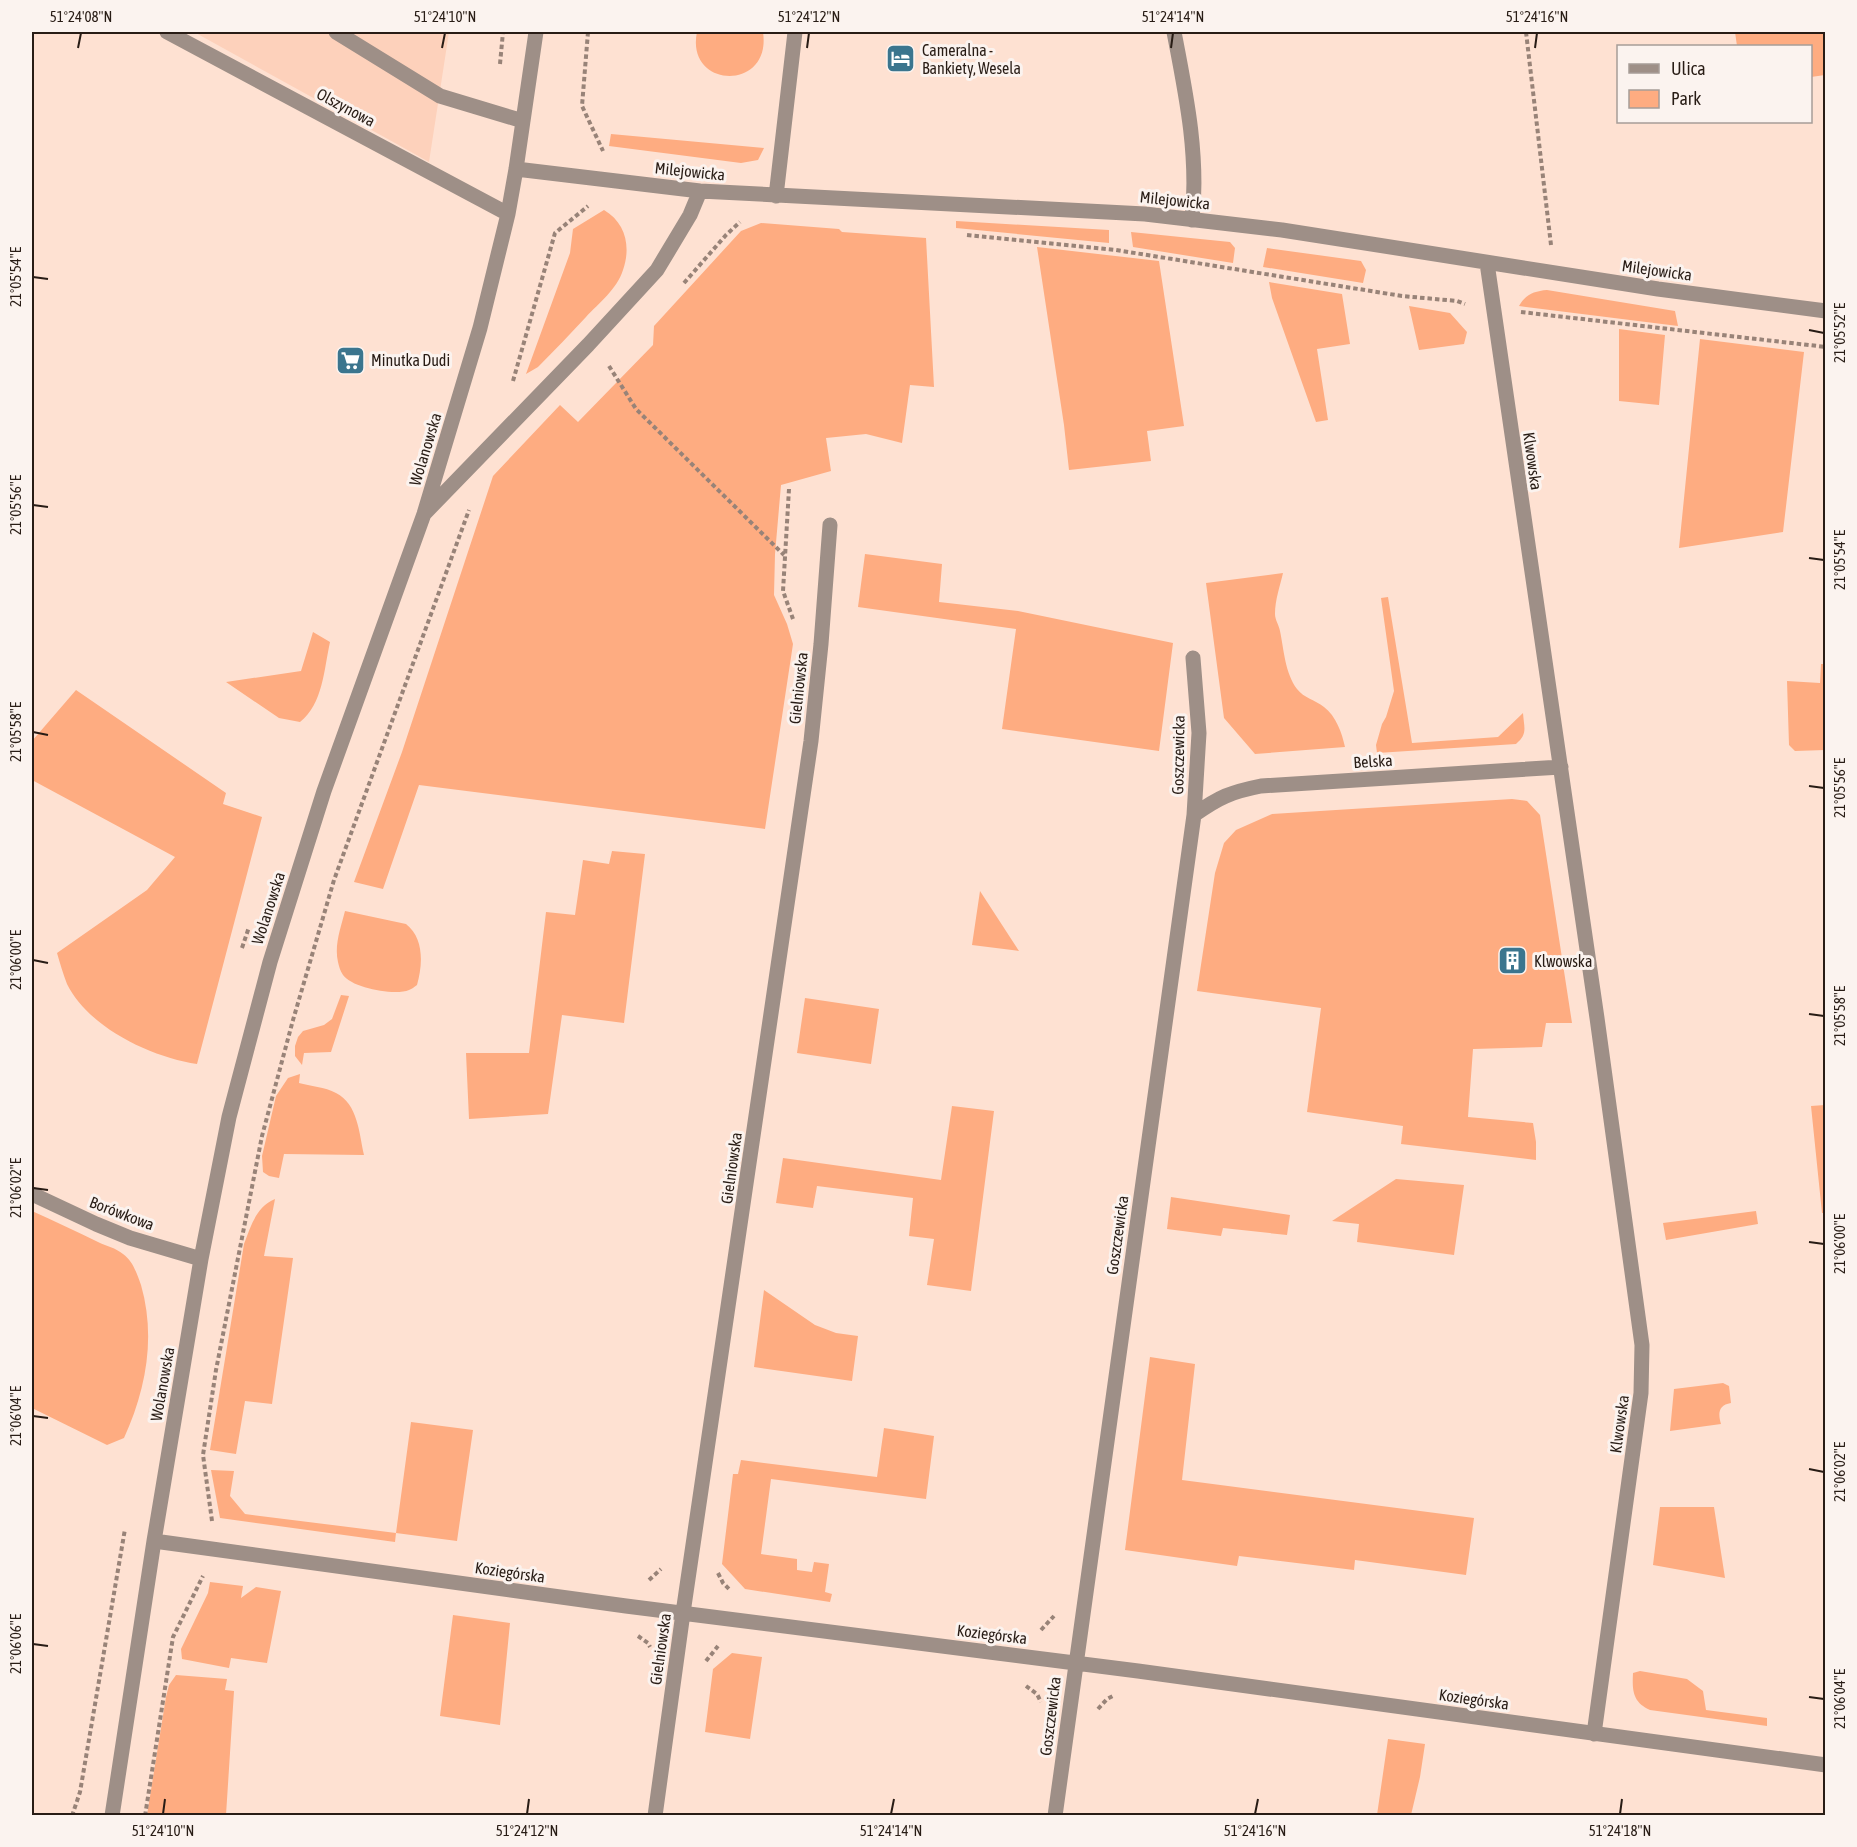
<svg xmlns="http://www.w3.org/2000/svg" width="1857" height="1847" viewBox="0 0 1857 1847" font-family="'Asap Condensed',sans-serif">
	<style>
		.built { fill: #fdd1bb }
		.green { fill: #feac81 }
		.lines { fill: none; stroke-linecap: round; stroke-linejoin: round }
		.path { stroke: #988378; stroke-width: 4; stroke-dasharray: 4.5 3; stroke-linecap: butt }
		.minor { stroke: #9e8f87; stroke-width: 15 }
		.ticks { fill: none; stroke: #281c15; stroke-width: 2 }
		.labels { text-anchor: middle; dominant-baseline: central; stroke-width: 6; stroke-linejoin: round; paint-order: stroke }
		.poi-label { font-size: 16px; fill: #281c15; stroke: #fbf3ef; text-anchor: start }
		.street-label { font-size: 16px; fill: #281c15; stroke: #fbf3ef }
		.neatline { fill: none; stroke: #281c15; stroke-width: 2 }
		.ticks-label { font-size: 15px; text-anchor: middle; fill: #281c15 }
	</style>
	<rect width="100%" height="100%" fill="#fee1d2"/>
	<path class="built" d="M194 32H449L429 162 395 143Z"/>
	<path class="green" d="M697 32H763C772 92 685 89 697 32Z
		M1735 32H1825V75L1811 77 1810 46H1737Z
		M611 134 764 148 758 160 741 163 609 146Z
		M604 210C626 223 631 247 623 270 617 289 599 303 586 317 570 334 554 351 538 367L526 374 570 253 573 229Z
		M956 221 1109 230V243L956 228Z
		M761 223 839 229 842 232 926 238 934 387 910 385 902 443 866 434 826 438 831 471 781 485 775 554 774 595 787 624 793 644 765 829 419 785 383 889 354 882 402 752 493 476 560 405 578 422 653 345 654 326 741 231Z
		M1131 232 1230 242 1235 248 1233 263 1133 247Z
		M1037 247 1159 261 1184 426 1147 431 1151 461 1069 470 1064 425Z
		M1267 248 1361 261 1366 270 1363 283 1263 267Z
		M1269 282 1342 294 1350 344 1317 349 1328 420 1316 422 1272 298Z
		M1547 290 1675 311 1678 326 1519 306C1525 295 1534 291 1547 290Z
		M1409 306 1450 313 1467 332 1464 344 1419 350Z
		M1619 329 1665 335 1659 405 1619 401Z
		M1700 339 1804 352 1783 532 1679 548Z
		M865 554 942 564 939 602 1018 611 1173 643 1159 751 1002 729 1016 629 858 607Z
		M1283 573C1280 586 1275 600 1275 614 1275 620 1279 625 1280 631 1284 650 1285 673 1297 689 1304 698 1315 700 1324 707 1336 716 1342 733 1345 747L1255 754 1224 718 1206 583Z
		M1388 597 1412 743 1498 737 1523 713C1524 728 1528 734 1516 744L1377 753 1376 745 1382 724 1386 717 1394 691 1381 598Z
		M313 632 330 642C324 669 323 704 300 722L279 718 226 682 301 671Z
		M1821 664H1825V750L1795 751 1789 745 1787 681 1820 683Z
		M76 690 226 793 223 804 262 817 197 1064C151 1057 89 1028 67 984 63 974 60 963 57 953L147 890 175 857 32 780V741Z
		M1512 799 1527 801 1540 815 1572 1023H1546L1542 1047 1473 1049 1468 1117 1533 1123 1536 1142V1160L1401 1144 1403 1126 1307 1112 1321 1008 1197 991 1215 873 1224 843 1236 830 1272 814Z
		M612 851 645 854 624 1023 562 1015 548 1114 469 1119 466 1053H529L546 912 575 915 583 860 609 864Z
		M980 891 1019 951 972 945Z
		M345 911 406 924C424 938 423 964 417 985 414 987 412 989 409 990 395 996 352 988 343 975 340 971 339 966 338 962 334 945 341 927 345 911Z
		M341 995 349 996 331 1052 304 1053 302 1065 295 1056V1046L298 1037 303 1031 324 1025 332 1019Z
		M805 998 879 1009 871 1064 797 1053Z
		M300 1074 299 1083C310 1086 325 1087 336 1093 358 1104 359 1133 364 1155L284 1154 279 1178 269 1176 263 1172 262 1156 276 1096 288 1078Z
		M1825 1105 1826 1213H1822L1811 1106Z
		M952 1106 994 1111 971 1291 927 1285 934 1239 909 1236 913 1198 817 1186 813 1208 776 1203 783 1158 941 1180Z
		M1396 1179 1464 1185 1454 1255 1357 1242 1359 1224 1332 1221Z
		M1171 1197 1290 1215 1287 1235 1223 1228 1221 1236 1167 1229Z
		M275 1199 264 1256 293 1258 272 1404 245 1401 236 1454 210 1450 244 1244C251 1226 256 1207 275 1199Z
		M32 1211C54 1221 76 1231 98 1242 106 1246 116 1248 123 1254 133 1261 137 1274 141 1285 156 1337 146 1390 124 1438L107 1445 32 1408Z
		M1756 1211 1758 1224 1666 1240 1663 1223Z
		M764 1290 815 1325 836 1333 858 1336 852 1381 754 1367Z
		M1150 1357 1195 1364 1182 1480 1474 1518 1466 1575 1355 1560 1354 1570 1239 1556 1237 1566 1125 1550Z
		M1723 1383 1729 1386 1731 1403C1718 1405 1718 1414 1721 1424L1670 1431 1674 1389Z
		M411 1422 473 1430 457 1541 396 1533 395 1542 220 1518 211 1470 234 1471 230 1496 245 1514 396 1533Z
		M884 1428 934 1436 926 1499 771 1479 761 1554 797 1559V1570L812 1572 814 1562 829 1564 825 1592 832 1594 830 1602 745 1589 722 1564 733 1474H738L741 1460 877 1477Z
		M1660 1507H1714L1725 1578 1653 1565Z
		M210 1582 243 1586 241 1598 256 1587 281 1591 267 1663 231 1658 229 1668 182 1659 181 1649 208 1593Z
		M453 1615 510 1623 500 1725 440 1716Z
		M732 1653 762 1657 750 1739 705 1732 713 1669Z
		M1640 1671 1687 1679 1703 1691 1706 1710 1767 1718V1726L1650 1710C1633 1702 1632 1691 1633 1673Z
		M176 1675 227 1679 225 1690 234 1691 226 1815H147L166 1697 169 1685Z
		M1388 1739 1425 1744 1420 1777 1411 1815H1377Z"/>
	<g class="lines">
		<path class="path" d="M588 32 582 106 603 151
			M1526 32 1551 245
			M500 64 503 32
			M967 235 1116 250 1402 296 1457 301 1465 304
			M684 283 726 235 740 222
			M1521 312 1826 347
			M609 366 636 409 784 555
			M513 381 555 233 588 206
			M789 489 783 591 793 619
			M242 948 249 927
			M212 1521 203 1455 216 1370 262 1136 293 1020 334 880 469 510
			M718 1573 723 1583 731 1591
			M649 1580 661 1569
			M1041 1630 1054 1616
			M638 1636 648 1643 650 1647
			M706 1661 718 1646
			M1026 1686 1037 1694 1041 1702
			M1098 1709 1107 1699 1113 1696
			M72 1816 80 1792 125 1529
			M145 1816 173 1637 203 1576"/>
		<path class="minor" d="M167 32 508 214
			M336 32 440 96 523 121
			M1174 32C1186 94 1199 156 1192 220
			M516 169 700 191 1145 214 1282 230 1658 289 1826 311
			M776 196 795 32
			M1487 263 1597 1018 1642 1345 1641 1393 1594 1734
			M425 513 588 345 657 270 690 215 700 191
			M1194 815C1219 797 1231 792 1261 786L1561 767
			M32 1194 96 1224 130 1238 201 1259
			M154 1541 626 1606 1138 1671 1826 1765
			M112 1816 154 1541 201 1259 229 1117 270 962 324 791 424 514 480 328 508 214 516 169 536 32
			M655 1816 683 1613 811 741 821 644 830 525
			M1055 1816 1194 815 1199 733 1193 658"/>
	</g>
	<path class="ticks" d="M78 48 81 33M442 48 445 33M807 48 809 33M1171 48 1173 33M1535 48 1537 33M33 277 48 279M1809 330 1824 333M33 505 48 507M1809 558 1824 560M33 732 48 735M1809 786 1824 788M33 960 48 963M1809 1014 1824 1016M33 1188 48 1190M1809 1242 1824 1244M33 1416 48 1418M1809 1469 1824 1472M33 1644 48 1646M1809 1697 1824 1699M163 1814 165 1799M527 1814 529 1799M891 1814 894 1799M1255 1814 1258 1799M1620 1814 1622 1799"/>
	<defs>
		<symbol id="hotel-square" viewBox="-11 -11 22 22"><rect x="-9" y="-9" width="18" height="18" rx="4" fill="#3b758e" stroke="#fbf3ef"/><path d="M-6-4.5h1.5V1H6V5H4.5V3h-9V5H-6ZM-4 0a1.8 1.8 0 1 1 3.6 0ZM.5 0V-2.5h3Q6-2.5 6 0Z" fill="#fff"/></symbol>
		<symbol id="supermarket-square" viewBox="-11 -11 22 22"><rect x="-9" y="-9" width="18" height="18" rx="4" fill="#3b758e" stroke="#fbf3ef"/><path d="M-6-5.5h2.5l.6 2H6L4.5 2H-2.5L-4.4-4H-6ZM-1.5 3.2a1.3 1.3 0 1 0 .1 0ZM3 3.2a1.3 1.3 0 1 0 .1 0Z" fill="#fff"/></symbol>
		<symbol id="building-square" viewBox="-11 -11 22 22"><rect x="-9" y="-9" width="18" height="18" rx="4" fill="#3b758e" stroke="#fbf3ef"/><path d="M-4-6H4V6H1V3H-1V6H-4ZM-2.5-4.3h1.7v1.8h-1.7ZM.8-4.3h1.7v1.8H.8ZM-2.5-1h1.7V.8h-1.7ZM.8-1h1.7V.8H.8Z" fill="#fff"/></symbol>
	</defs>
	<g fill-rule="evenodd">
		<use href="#hotel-square" x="884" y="42" width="33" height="33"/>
		<use href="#supermarket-square" x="334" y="344" width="33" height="33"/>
		<use href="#building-square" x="1496" y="944" width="33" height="33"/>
	</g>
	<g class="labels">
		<g class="poi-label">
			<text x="922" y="50">Cameralna -<tspan x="922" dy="18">Bankiety, Wesela</tspan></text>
			<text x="371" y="360">Minutka Dudi</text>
			<text x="1534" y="961">Klwowska</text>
		</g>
		<g class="street-label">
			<text transform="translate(346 107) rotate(28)">Olszynowa</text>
			<text transform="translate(690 171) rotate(6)">Milejowicka</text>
			<text transform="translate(1175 200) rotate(6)">Milejowicka</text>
			<text transform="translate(1657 270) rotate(8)">Milejowicka</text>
			<text transform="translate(425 449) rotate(-73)">Wolanowska</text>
			<text transform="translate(1533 461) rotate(82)">Klwowska</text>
			<text transform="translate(798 688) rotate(-84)">Gielniowska</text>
			<text transform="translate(1178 755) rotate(-89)">Goszczewicka</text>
			<text transform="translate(1373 761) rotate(-4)">Belska</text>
			<text transform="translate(268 908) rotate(-72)">Wolanowska</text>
			<text transform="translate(731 1168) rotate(-82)">Gielniowska</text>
			<text transform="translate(122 1213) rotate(21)">Borówkowa</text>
			<text transform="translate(1117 1235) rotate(-82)">Goszczewicka</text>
			<text transform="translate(162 1384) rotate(-80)">Wolanowska</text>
			<text transform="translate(1619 1424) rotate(-82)">Klwowska</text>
			<text transform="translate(510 1572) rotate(8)">Koziegórska</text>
			<text transform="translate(992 1634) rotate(7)">Koziegórska</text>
			<text transform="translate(660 1649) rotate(-82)">Gielniowska</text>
			<text transform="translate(1474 1699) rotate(8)">Koziegórska</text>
			<text transform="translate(1050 1716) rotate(-83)">Goszczewicka</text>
		</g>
	</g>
	<rect width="1857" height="1847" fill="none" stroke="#fbf3ef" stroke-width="66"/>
	<rect x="1617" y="45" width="195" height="78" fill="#fbf3ef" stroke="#a79d98" stroke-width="1.5"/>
	<rect x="1629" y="64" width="30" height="9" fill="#9e8f87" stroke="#a79d98" stroke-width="1.5"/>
	<text x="1671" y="75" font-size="18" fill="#281c15">Ulica</text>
	<rect x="1629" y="90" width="30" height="18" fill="#feac81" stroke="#a79d98" stroke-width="1.5"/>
	<text x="1671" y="105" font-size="18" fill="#281c15">Park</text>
	<rect x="33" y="33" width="1791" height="1781" class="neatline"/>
	<g class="ticks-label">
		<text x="81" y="22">51°24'08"N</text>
		<text x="445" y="22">51°24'10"N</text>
		<text x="809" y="22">51°24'12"N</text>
		<text x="1173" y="22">51°24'14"N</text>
		<text x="1537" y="22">51°24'16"N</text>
		<text transform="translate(16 277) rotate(-90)" y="5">21°05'54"E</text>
		<text transform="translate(1840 333) rotate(-90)" y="5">21°05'52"E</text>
		<text transform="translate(16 505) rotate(-90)" y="5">21°05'56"E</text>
		<text transform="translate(1840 560) rotate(-90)" y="5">21°05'54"E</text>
		<text transform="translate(16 732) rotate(-90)" y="5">21°05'58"E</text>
		<text transform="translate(1840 788) rotate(-90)" y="5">21°05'56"E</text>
		<text transform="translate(16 960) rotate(-90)" y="5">21°06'00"E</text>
		<text transform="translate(1840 1016) rotate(-90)" y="5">21°05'58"E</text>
		<text transform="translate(16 1188) rotate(-90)" y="5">21°06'02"E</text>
		<text transform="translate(1840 1244) rotate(-90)" y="5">21°06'00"E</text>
		<text transform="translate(16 1416) rotate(-90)" y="5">21°06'04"E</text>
		<text transform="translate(1840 1472) rotate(-90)" y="5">21°06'02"E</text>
		<text transform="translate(16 1644) rotate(-90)" y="5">21°06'06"E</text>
		<text transform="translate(1840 1699) rotate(-90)" y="5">21°06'04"E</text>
		<text x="163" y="1836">51°24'10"N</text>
		<text x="527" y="1836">51°24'12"N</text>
		<text x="891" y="1836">51°24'14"N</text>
		<text x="1255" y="1836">51°24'16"N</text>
		<text x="1620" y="1836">51°24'18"N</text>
	</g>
</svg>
